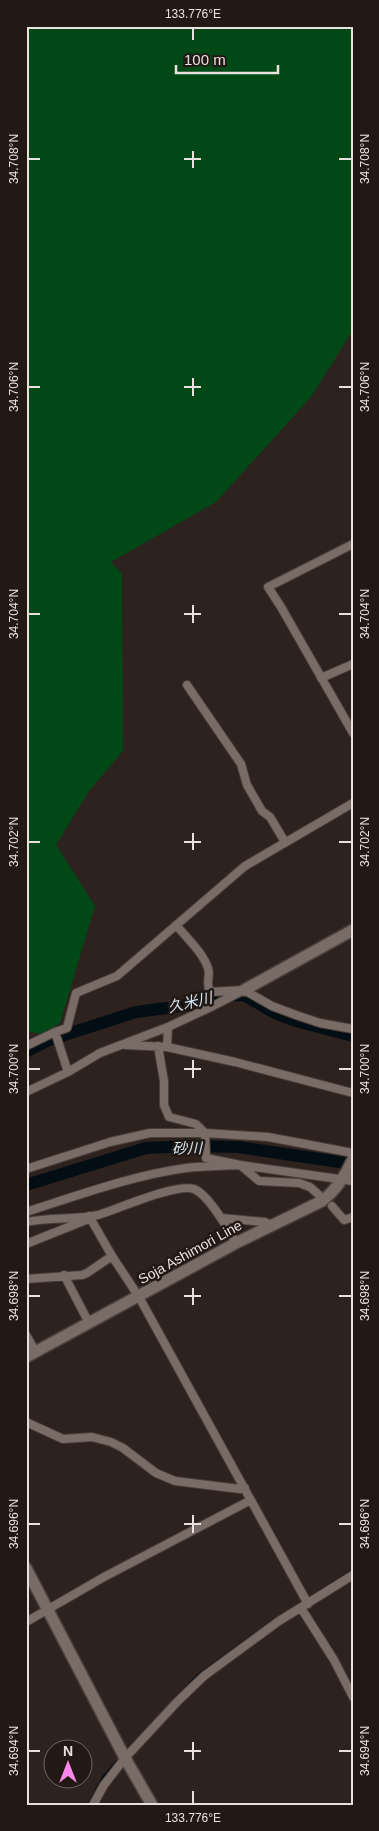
<svg xmlns="http://www.w3.org/2000/svg" width="379" height="1831" viewBox="0 0 379 1831" font-family="Arial,'Noto Sans JP',sans-serif">
	<style>
		.green { fill: #004917 }
		.lines { fill: none; stroke-linecap: round; stroke-linejoin: round }
		.stream { stroke: #030d14; stroke-width: 2 }
		.river { stroke: #030d14; stroke-width: 12 }
		.street-casing { stroke: #483e3a; stroke-width: 10 }
		.secondary-casing { stroke: #483e3a; stroke-width: 14 }
		.street { stroke: #796b65; stroke-width: 8 }
		.secondary { stroke: #796b65; stroke-width: 11 }
		.ticks { fill: none; stroke: #e9e1dd; stroke-width: 2 }
		.labels { text-anchor: middle; dominant-baseline: central; stroke-width: 5; stroke-linejoin: round; paint-order: stroke }
		.street-label { font-size: 14px; fill: #e9e1dd; stroke: #231914 }
		.water-label { font-size: 15px; font-style: italic; fill: #d2e8f4; stroke: #231914 }
		.neatline { fill: none; stroke: #e9e1dd; stroke-width: 2 }
		.ticks-label { font-size: 12px; text-anchor: middle; fill: #e9e1dd }
	</style>
	<rect width="100%" height="100%" fill="#2d221d"/>
	<path class="green" d="M26 26H353V330L311 397 216 502 111 562 122 574 123 751 89 791 56 845 95 906 60 1023 40 1034 26 1031Z"/>
	<g class="lines">
		<path class="stream" d="M307 1599 353 1570
			M284 1614 303 1601
			M128 1749 199 1674 274 1620
			M88 1805 103 1777 117 1761
			M347 1805 353 1803"/>
		<path class="river" d="M26 1052 49 1040 136 1012 189 1005 215 996 244 995 273 1012 287 1018 303 1023 353 1036
			M26 1185 146 1148 191 1146 238 1147 353 1164"/>
		<defs>
			<path id="street" d="M353 544 268 587 281 607 353 733
				M321 678 353 664
				M187 685 241 764 247 785 262 811 270 817 285 842
				M176 925C187 938 203 953 208 968 211 976 205 981 210 992L244 990 272 1006 296 1015 320 1023 353 1029
				M55 1032 68 1072
				M126 1045 167 1047 235 1062 353 1093
				M26 1046 55 1032 67 1028 76 993 117 976 245 866 353 803
				M158 1046 164 1081V1105L169 1117 196 1124 205 1133 206 1158
				M167 1047 168 1027
				M26 1092 68 1072 100 1053 168 1027 211 1007 244 990
				M206 1158 240 1165 353 1181
				M26 1169 110 1142 150 1133H205L268 1137 353 1153
				M332 1206 344 1220 353 1217
				M26 1212C76 1196 134 1175 186 1168 204 1166 222 1166 240 1165L259 1181 299 1183 310 1187 319 1195
				M89 1216 112 1256 139 1297 308 1604
				M221 1218 265 1222 271 1225
				M26 1222C50 1217 77 1220 98 1215 118 1209 176 1183 194 1189 209 1195 228 1229 236 1243
				M26 1244 91 1218
				M64 1275 89 1323
				M26 1279 82 1275 87 1273 112 1256
				M26 1335 36 1352
				M26 1422 63 1439 92 1437 111 1442 123 1448 156 1473 175 1481 240 1489 245 1488
				M301 1608 334 1660 353 1697
				M26 1622 104 1577 251 1500
				M93 1805 104 1785 125 1758 177 1702 204 1676 279 1621 353 1575"/>
			<path id="secondary" d="M244 990 353 930
				M26 1357 236 1243 322 1201C337 1189 345 1176 353 1159
				M26 1568 125 1758 152 1805"/>
		</defs>
		<use href="#street" class="street-casing"/>
		<use href="#secondary" class="secondary-casing"/>
		<use href="#street" class="street"/>
		<use href="#secondary" class="secondary"/>
	</g>
	<path class="ticks" d="M193 28V40M193 151V168M28 159H40M184 159H201M339 159H352M193 378V396M28 387H40M184 387H201M339 387H352M193 605V623M28 614H40M184 614H201M339 614H352M193 833V850M28 842H40M184 842H201M339 842H352M193 1060V1078M28 1069H40M184 1069H201M339 1069H352M193 1288V1305M28 1296H40M184 1296H201M339 1296H352M193 1515V1533M28 1524H40M184 1524H201M339 1524H352M193 1742V1760M28 1751H40M184 1751H201M339 1751H352M193 1791V1804"/>
	<g class="labels">
		<g class="street-label">
			<text transform="translate(190 1252) rotate(-29)">Soja Ashimori Line</text>
		</g>
		<g class="water-label">
			<text transform="translate(190 1002) rotate(-13)">久米川</text>
			<text transform="translate(187 1148) rotate(-1)">砂川</text>
		</g>
	</g>
	<rect width="379" height="1831" fill="none" stroke="#231914" stroke-width="55"/>
	<g transform="translate(68 1764)"><circle r="24" fill="#231914" stroke="#726964"/>
	<path d="M0-4L9 19L0 12L-9 19Z" fill="#f888e9"/>
	<text y="-8" font-size="14" font-weight="bold" text-anchor="middle" fill="#e9e1dd">N</text>
	</g>
	<path d="M176 65v8h102v-8" fill="none" stroke="#e9e1dd" stroke-width="2.5"/>
	<text x="184" y="65" font-size="15" fill="#e9e1dd" stroke="#231914" stroke-width="4" paint-order="stroke">100 m</text>
	<rect x="28" y="28" width="324" height="1776" class="neatline"/>
	<g class="ticks-label">
		<text x="193" y="18">133.776°E</text>
		<text transform="translate(14 159) rotate(-90)" y="4">34.708°N</text>
		<text transform="translate(365 159) rotate(-90)" y="4">34.708°N</text>
		<text transform="translate(14 387) rotate(-90)" y="4">34.706°N</text>
		<text transform="translate(365 387) rotate(-90)" y="4">34.706°N</text>
		<text transform="translate(14 614) rotate(-90)" y="4">34.704°N</text>
		<text transform="translate(365 614) rotate(-90)" y="4">34.704°N</text>
		<text transform="translate(14 842) rotate(-90)" y="4">34.702°N</text>
		<text transform="translate(365 842) rotate(-90)" y="4">34.702°N</text>
		<text transform="translate(14 1069) rotate(-90)" y="4">34.700°N</text>
		<text transform="translate(365 1069) rotate(-90)" y="4">34.700°N</text>
		<text transform="translate(14 1296) rotate(-90)" y="4">34.698°N</text>
		<text transform="translate(365 1296) rotate(-90)" y="4">34.698°N</text>
		<text transform="translate(14 1524) rotate(-90)" y="4">34.696°N</text>
		<text transform="translate(365 1524) rotate(-90)" y="4">34.696°N</text>
		<text transform="translate(14 1751) rotate(-90)" y="4">34.694°N</text>
		<text transform="translate(365 1751) rotate(-90)" y="4">34.694°N</text>
		<text x="193" y="1822">133.776°E</text>
	</g>
</svg>
